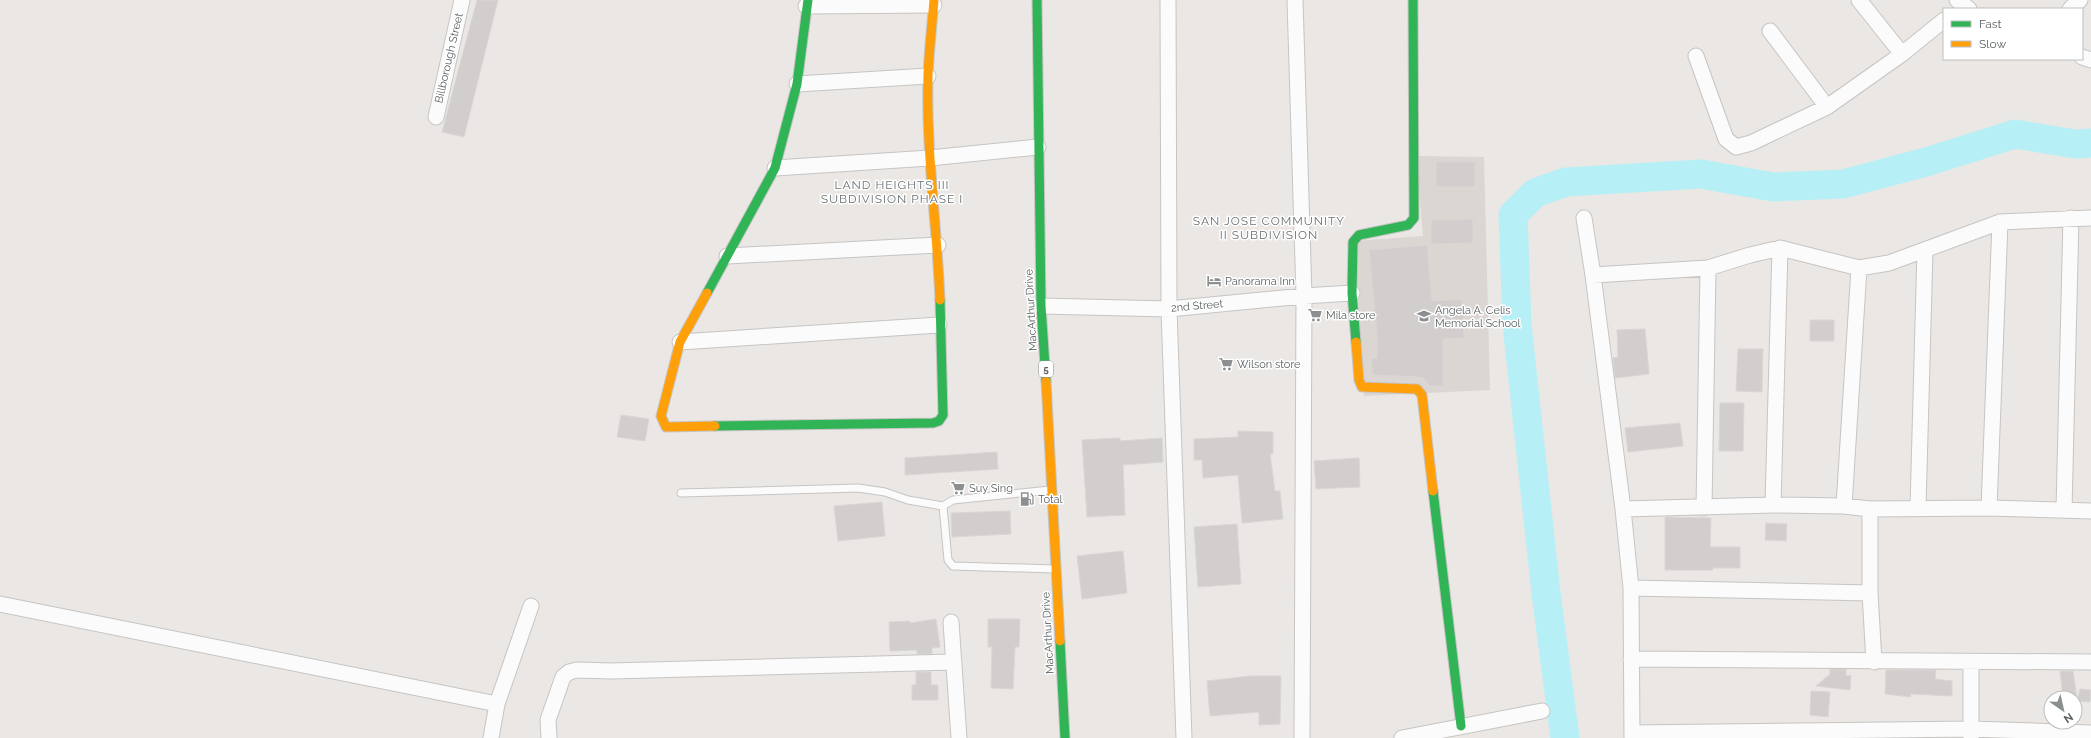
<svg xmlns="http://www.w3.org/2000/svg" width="2091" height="738" viewBox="0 0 2091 738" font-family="Raleway,sans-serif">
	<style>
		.education { fill: #dcd6d3 }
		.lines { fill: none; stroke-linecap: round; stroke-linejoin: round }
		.river { stroke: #b6f0f6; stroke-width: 29 }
		.building { fill: #d1cecd; stroke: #d9d6d4 }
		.lane-casing { stroke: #c6c5c4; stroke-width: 9 }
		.street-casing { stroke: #c6c5c4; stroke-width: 17 }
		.fast-casing { stroke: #c6c5c4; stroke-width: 11 }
		.slow-casing { stroke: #c6c5c4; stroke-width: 11 }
		.lane { stroke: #fcfbfb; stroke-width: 7 }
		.street { stroke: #fcfbfb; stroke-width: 15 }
		.fast { stroke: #30b455; stroke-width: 9 }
		.slow { stroke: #ff9f0a; stroke-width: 9 }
		.labels { text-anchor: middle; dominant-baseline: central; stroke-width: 3; stroke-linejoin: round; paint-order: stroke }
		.shield { fill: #fff; stroke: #8c9091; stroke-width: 1 }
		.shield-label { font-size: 10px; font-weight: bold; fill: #5a6062 }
		.street-label { font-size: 11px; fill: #5a6062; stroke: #fff }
		.poi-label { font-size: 11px; fill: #5a6062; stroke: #fff; text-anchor: start }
		.neighbourhood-label { font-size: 12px; letter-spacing: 1px; fill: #6b7274; stroke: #fff }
	</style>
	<rect width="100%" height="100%" fill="#eae7e4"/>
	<path class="education" d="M1416 156 1484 157 1490 390 1364 396 1355 241 1423 236Z"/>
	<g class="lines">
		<path class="river" d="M1565 738 1546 593 1517 325 1513 215 1535 193 1566 182 1701 174 1773 187 1843 184 1926 162 2015 134 2075 144 2091 143"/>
	</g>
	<path class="building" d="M477 0H498L464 137 442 132Z
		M1436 162H1475V187H1436Z
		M1473 219V243L1431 244V220Z
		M1427 245 1432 301 1462 299 1464 338 1443 339V386H1430L1423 378 1418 377 1373 375 1371 358H1377V334L1369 250Z
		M1810 320H1834V341H1810Z
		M1645 329 1649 374 1615 378 1613 358 1618 357 1617 330Z
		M1738 349H1763L1762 392 1736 391Z
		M1720 403H1744L1743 451H1719Z
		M621 415 649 419 645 441 617 437Z
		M1680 423 1683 446 1628 452 1625 428Z
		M1238 431 1273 432V454H1270L1275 491H1280L1283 519 1242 523 1238 475 1203 478 1202 460H1194V439L1238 437Z
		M1120 438V441L1162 438 1163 462 1123 465 1125 515 1087 517 1082 440Z
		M997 452 998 469 905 475V458Z
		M1359 458 1360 487 1316 489 1314 461Z
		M882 502 885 536 838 541 834 506Z
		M1010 511 1011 534 952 537 951 513Z
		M1665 517 1711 518 1710 547H1740V568H1713V570H1665Z
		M1766 523 1787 524 1786 541 1765 540Z
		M1237 524 1241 584 1198 587 1194 527Z
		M1123 551 1127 593 1082 599 1077 556Z
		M936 619 940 647 932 648V654H917V650L890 651 889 622 910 621V623Z
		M988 619H1020L1019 647H1015L1013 689 991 688 992 647H988Z
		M1830 669H1846V676L1851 675 1850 690 1816 686 1830 674Z
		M1886 670H1936L1935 679 1952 681V696L1911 694 1910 697 1885 694Z
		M2060 671H2073L2077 698H2063Z
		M916 672H931V685H938V700H912V685H916Z
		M1250 676H1281L1280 724 1259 725V712L1210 716 1207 681Z
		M2080 689 2091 690 2090 702 2077 701Z
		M1811 691 1830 692 1828 717 1810 715Z"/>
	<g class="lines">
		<defs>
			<path id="lane" d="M1050 490 953 500 943 506 948 560 953 566 1054 569
				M681 493 858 488 885 492 908 500 943 506"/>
			<path id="street" d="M1168 0 1169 309 1184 738
				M1295 0 1304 296 1302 738
				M1859 0 1902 54
				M1957 0 1969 9
				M806 6 934 5
				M2070 9 2080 0
				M1770 31 1827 107
				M1696 56 1726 139 1736 147 1751 143 1827 107 1902 54 1944 20
				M2082 57 2091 60
				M797 84 928 76
				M436 117 462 0
				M775 168 930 158 1038 147
				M1584 218 1593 275 1623 509
				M727 256 938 245
				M1593 275 1708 268 1750 255 1780 248 1859 268 1889 263 2000 222 2091 218
				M1041 306 1169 309 1304 296 1352 293
				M680 342 939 325
				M1773 505 1780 248
				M1844 506 1859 268
				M1704 508 1708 268
				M1918 508 1925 250
				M1989 508 2000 222
				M1870 509V593L1874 662
				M2064 510 2071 218
				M1631 588 1870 593
				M0 604 497 704 491 738
				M951 622 959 738
				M1631 659 2091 662
				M497 704 531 606
				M1632 733 1971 729 2091 733
				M549 738 548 720 563 677 569 672 577 670 611 671 954 662
				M1402 738 1542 711
				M1632 738 1631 588 1623 509 1773 505 1844 506 1870 509 1989 508 2091 511
				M1971 738V662"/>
			<path id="fast" d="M1037 0 1041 306 1046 381
				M707 293 775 168 797 84 808 0
				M1356 342 1352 293 1353 242 1359 235 1408 225 1414 218 1413 0
				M715 426 933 423 939 421 943 415 940 300
				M1433 491 1461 726
				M1060 641 1065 738"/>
			<path id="slow" d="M934 0C932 25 929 51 928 76 926 151 937 226 940 300
				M707 293 680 342 661 416 666 427 715 426
				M1356 342 1359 380 1362 387 1417 389 1422 395 1433 491
				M1046 381 1060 641"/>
		</defs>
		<use href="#lane" class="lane-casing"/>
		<use href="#street" class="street-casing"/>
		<use href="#fast" class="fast-casing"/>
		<use href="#slow" class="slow-casing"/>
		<use href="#lane" class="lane"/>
		<use href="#street" class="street"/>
		<use href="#fast" class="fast"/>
		<use href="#slow" class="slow"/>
	</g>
	<defs>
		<symbol id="hotel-bare" viewBox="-9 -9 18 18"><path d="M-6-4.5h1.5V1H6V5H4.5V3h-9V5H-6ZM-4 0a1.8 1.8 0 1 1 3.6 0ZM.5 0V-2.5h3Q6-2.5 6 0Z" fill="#8c8f90" stroke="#fff" stroke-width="2.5" paint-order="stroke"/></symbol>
		<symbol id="supermarket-bare" viewBox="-9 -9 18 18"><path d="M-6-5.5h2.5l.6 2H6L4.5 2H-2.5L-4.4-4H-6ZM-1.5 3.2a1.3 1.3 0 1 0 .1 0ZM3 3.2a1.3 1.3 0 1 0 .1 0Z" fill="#8c8f90" stroke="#fff" stroke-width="2.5" paint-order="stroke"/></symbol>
		<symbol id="school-bare" viewBox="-9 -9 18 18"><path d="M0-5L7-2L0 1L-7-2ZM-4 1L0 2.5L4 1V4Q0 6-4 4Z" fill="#8c8f90" stroke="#fff" stroke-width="2.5" paint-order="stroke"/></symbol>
		<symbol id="fuel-bare" viewBox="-9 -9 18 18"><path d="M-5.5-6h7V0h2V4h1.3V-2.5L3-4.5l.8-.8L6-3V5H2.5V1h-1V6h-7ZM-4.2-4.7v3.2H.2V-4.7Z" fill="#8c8f90" stroke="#fff" stroke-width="2.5" paint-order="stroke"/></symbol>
	</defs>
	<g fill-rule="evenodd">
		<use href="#hotel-bare" x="1204" y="271" width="20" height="20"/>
		<use href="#supermarket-bare" x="1305" y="305" width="20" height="20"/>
		<use href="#school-bare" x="1414" y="306" width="20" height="20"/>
		<use href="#supermarket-bare" x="1216" y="354" width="20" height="20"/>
		<use href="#supermarket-bare" x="948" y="478" width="20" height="20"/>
		<use href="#fuel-bare" x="1017" y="489" width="20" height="20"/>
	</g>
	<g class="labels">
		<rect class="shield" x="1039" y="361" width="14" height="16" rx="3"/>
		<g class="shield-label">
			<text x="1046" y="369">5</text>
		</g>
		<g class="street-label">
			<text transform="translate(449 58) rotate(-77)">Billborough Street</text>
			<text transform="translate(1197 306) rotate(-5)">2nd Street</text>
			<text transform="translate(1031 310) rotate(-93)">MacArthur Drive</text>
			<text transform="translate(1048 633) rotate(-93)">MacArthur Drive</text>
		</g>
		<g class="poi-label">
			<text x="1225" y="281">Panorama Inn</text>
			<text x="1435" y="310">Angela A. Celis<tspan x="1435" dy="13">Memorial School</tspan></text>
			<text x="1326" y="315">Mila store</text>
			<text x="1237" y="364">Wilson store</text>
			<text x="969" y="488">Suy Sing</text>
			<text x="1038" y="499">Total</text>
		</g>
		<g class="neighbourhood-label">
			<text x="892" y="185">LAND HEIGHTS III<tspan x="892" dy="14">SUBDIVISION PHASE I</tspan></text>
			<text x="1269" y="221">SAN JOSE COMMUNITY<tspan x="1269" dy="14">II SUBDIVISION</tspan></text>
		</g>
	</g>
	<rect x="1943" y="8" width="140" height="52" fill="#ffffff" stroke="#bdbfc0"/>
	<rect x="1951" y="21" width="20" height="6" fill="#30b455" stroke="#bdbfc0"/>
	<text x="1979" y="28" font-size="12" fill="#5a6062">Fast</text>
	<rect x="1951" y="41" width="20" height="6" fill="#ff9f0a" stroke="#bdbfc0"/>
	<text x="1979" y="48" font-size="12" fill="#5a6062">Slow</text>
	<g transform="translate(2063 710) rotate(146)"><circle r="19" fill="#ffffff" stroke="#bdbfc0"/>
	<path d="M0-3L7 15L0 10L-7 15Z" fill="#8c8f90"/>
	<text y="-6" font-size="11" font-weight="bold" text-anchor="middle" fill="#5a6062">N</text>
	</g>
</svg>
